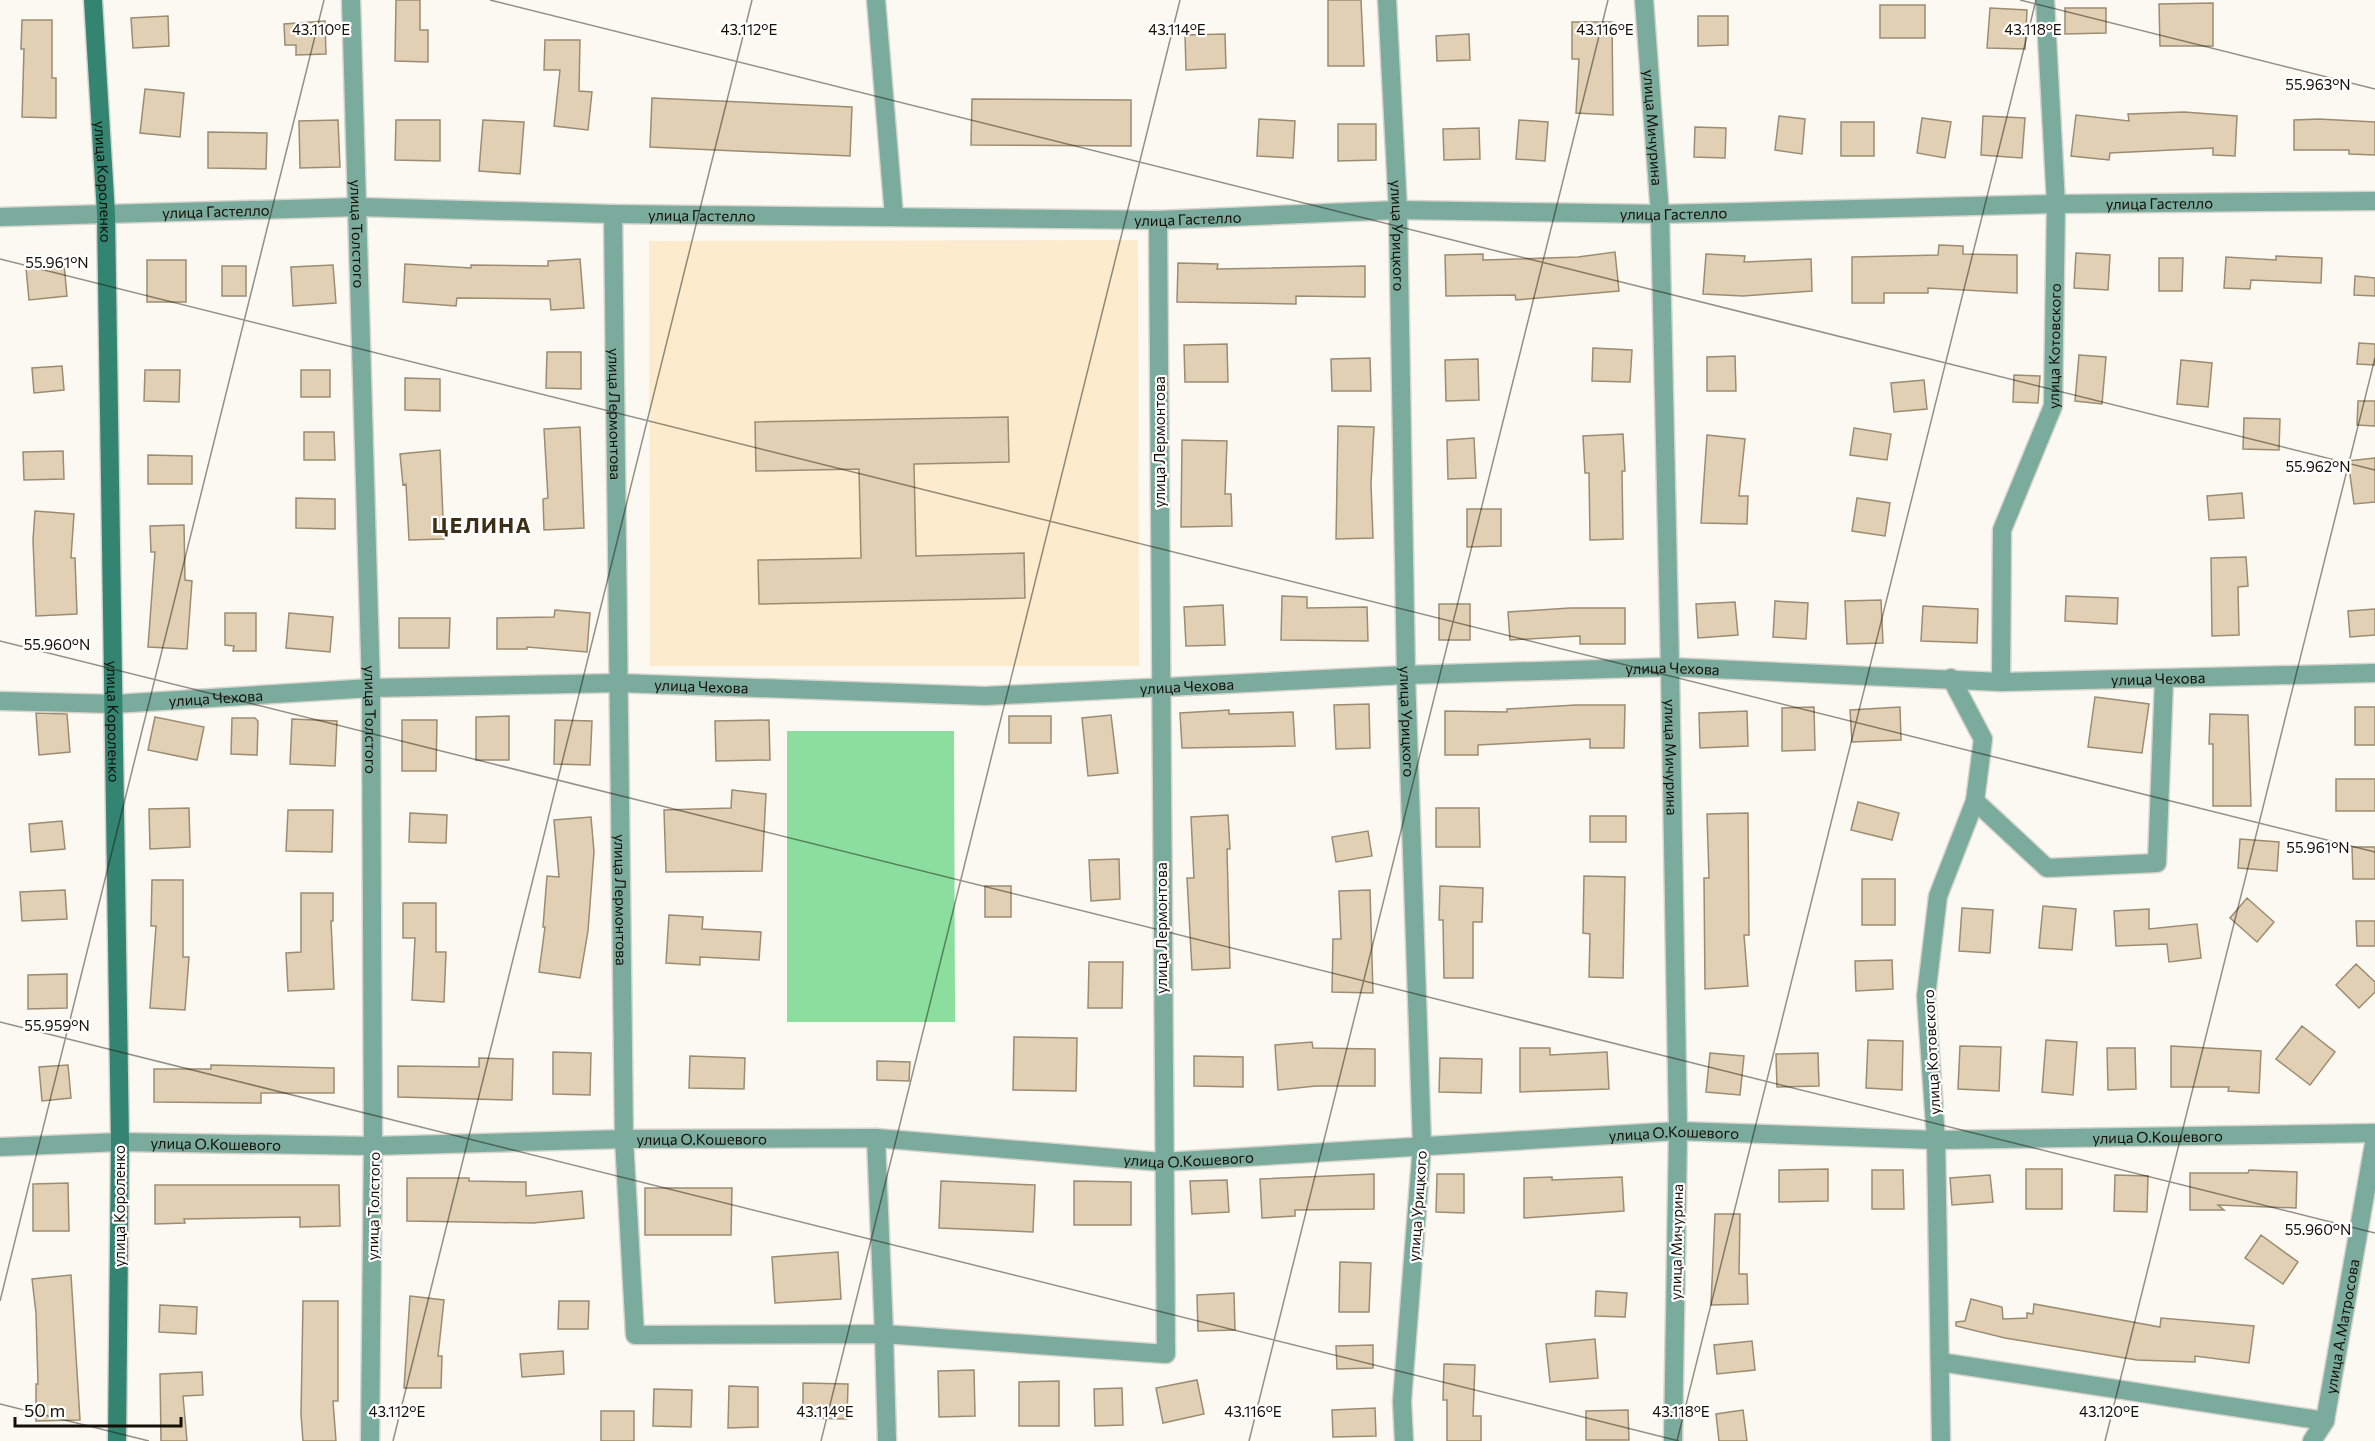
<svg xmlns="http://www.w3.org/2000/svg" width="2375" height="1441" viewBox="0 0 2375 1441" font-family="Commissioner,sans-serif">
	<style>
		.built { fill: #fcebcd }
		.green { fill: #8cde9f }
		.building { fill: #e1d0b3; stroke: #9c8c71; stroke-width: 1.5 }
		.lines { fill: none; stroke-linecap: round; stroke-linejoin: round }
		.street-casing { stroke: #d7d4cd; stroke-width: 21 }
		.secondary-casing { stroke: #d7d4cd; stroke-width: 21 }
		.street { stroke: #7aab9d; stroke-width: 18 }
		.secondary { stroke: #338572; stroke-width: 18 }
		.ticks { fill: none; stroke: #150f05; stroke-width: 1.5; stroke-opacity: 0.45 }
		.labels { text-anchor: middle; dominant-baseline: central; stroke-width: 4.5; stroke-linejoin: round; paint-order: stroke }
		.street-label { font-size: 15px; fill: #150f05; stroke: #fff }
		.district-label { font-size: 21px; font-weight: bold; letter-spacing: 1.5px; fill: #3d2f16; stroke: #fff }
		.ticks-label { font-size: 15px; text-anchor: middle; fill: #150f05; stroke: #fff; stroke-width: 4.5; stroke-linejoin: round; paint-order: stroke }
	</style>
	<rect width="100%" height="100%" fill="#fcf9f3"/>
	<path class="built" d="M1138 240 1139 666H650L649 241Z"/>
	<path class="green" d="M787 731H954L955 1022H787Z"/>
	<path class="building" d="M396 0H420V30H428V62L395 61Z
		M1328 0H1361L1364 66H1328Z
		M2213 3V46H2160L2159 4Z
		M1880 5H1925V38H1880Z
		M1990 8 2027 10 2025 49 1987 48Z
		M2065 8H2106V33L2065 34Z
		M168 16 169 46 133 48 131 18Z
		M1698 16H1728V45L1698 46Z
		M22 20H52V78H56V118L22 117 24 49H21Z
		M325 21 326 54 296 55V45H285L284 24Z
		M1572 22H1612L1613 115 1576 113 1579 59H1572Z
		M1225 34 1226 68 1186 70 1185 35Z
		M1469 34 1470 60 1437 61 1436 36Z
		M545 40H580L579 91 592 92 588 130 554 126 560 70H544Z
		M145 89 184 93 180 137 140 133Z
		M652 98 852 107 850 156 650 147Z
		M972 99 1131 100V146L971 145Z
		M2184 112 2237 116 2235 156 2213 155V148L2110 153 2109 160 2071 156 2076 115 2129 121 2128 114Z
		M1779 116 1805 119 1802 154 1775 150Z
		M1983 116 2025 118 2022 158 1981 155Z
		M1922 118 1951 122 1945 158 1917 153Z
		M1259 119 1295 121 1293 158 1257 156Z
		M2319 119 2375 122V155L2349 154V150H2294V120Z
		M338 120 340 167 300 168 299 121Z
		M396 120H440V161L395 160Z
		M483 120 524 122 520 174 479 171Z
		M1519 120 1548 122 1545 161 1516 159Z
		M1841 122H1874V156H1841Z
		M1338 124H1376V160L1338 161Z
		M1695 127 1726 128 1725 158 1694 157Z
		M1479 128 1480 159 1444 160 1443 129Z
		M208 132 267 133 266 169 208 168Z
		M1939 245 1963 246V254L2017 255V293L1928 288V293H1884V303H1852V257L1938 255Z
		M1615 252 1619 291 1516 300 1515 295 1446 296 1445 255 1483 254V260L1578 257Z
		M2076 253 2110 255 2108 290 2074 288Z
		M1706 254 1745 256 1744 262 1811 259 1812 291 1743 296 1703 294Z
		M2276 256 2322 258 2321 283 2251 280 2250 289 2224 288 2226 257 2276 260Z
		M2159 258H2183L2182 291H2159Z
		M580 259 584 308 551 310 550 299 457 298 456 306 403 302 405 264 471 268V265L548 266V261Z
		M147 260H186V302H147Z
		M1178 263 1218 264 1217 269 1365 266V297L1296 296V304L1177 302Z
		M64 264 67 296 29 300 26 268Z
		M333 265 336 303 293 306 291 267Z
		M222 266H246V296H222Z
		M2355 276 2375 278V296L2354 295Z
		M2359 343 2375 344V365L2357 364Z
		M1227 344 1228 382H1185L1184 345Z
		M1593 348 1632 350 1630 382 1592 381Z
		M547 352H581V389L546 388Z
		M2079 355 2106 357 2102 404 2075 401Z
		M1735 356 1736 391H1707V357Z
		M1370 358 1371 391H1332L1331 359Z
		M1478 359 1479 400 1446 401 1445 360Z
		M2181 360 2212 363 2208 407 2177 404Z
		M62 366 64 390 34 393 32 368Z
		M145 370H180L179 402 144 401Z
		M301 370H330V397H301Z
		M2014 375 2040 376 2038 403 2013 402Z
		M405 378 440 379V411L405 410Z
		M1924 380 1927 409 1894 412 1891 383Z
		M2358 401H2375V426L2357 425Z
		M1008 417 1009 462 914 464 916 556 1024 553 1025 598 759 604 758 560 861 558 859 469 756 471 755 422Z
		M2244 418 2280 419 2279 450 2243 449Z
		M1338 426 1374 427 1371 484 1373 538 1336 539Z
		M580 427 584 528 544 530 543 499 548 498 544 429Z
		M1854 428 1891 434 1887 460 1850 455Z
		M304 432H334L335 460H304Z
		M1623 434 1625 471H1622L1623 539 1590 540 1589 473H1585L1583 436Z
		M1707 435 1745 439 1739 496H1748L1747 524 1701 523Z
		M1474 438 1476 478 1448 479 1447 440Z
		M1182 440 1227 441 1225 494H1231L1232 526 1181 527Z
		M440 450 444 539 409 540 406 484 403 485 400 454Z
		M63 451 64 479 24 480 23 452Z
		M148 455 192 456V484H148Z
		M2375 458V502L2354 504 2348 461Z
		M2242 493 2244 518 2209 520 2207 496Z
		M296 498 335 499V529L296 528Z
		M1857 498 1890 503 1885 536 1852 531Z
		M1467 509H1501V546L1467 547Z
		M35 511 74 514 71 558H75L77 614 36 616 33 540Z
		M184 525 185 580 192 581 187 649 148 647 155 552H151L150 526Z
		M2246 557 2248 586 2238 587 2239 635 2212 636 2211 558Z
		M1282 596 1307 597V608L1367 607 1368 641 1281 640Z
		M2066 596 2118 598 2117 624 2065 621Z
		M1881 600 1883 643 1847 644 1845 601Z
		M1775 601 1808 603 1806 639 1773 637Z
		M1735 602 1738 635 1698 638 1696 604Z
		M1439 604H1470V640H1439Z
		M1223 605 1225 645 1186 646 1184 607Z
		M1923 606 1978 609 1977 643 1921 641Z
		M1570 608H1625V644H1580V636L1510 640 1508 612Z
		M2375 609V635L2350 637 2348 611Z
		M555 610 590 613 587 652 527 647V649H497V618L554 617Z
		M225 613H256V651H233L234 646 225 645Z
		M289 613 333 617 330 652 286 648Z
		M399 618H450L449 648H399Z
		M2095 697 2149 704 2142 753 2088 747Z
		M1369 704 1370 748 1336 749 1334 705Z
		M1576 705H1625L1624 748H1590V739L1478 745V755H1445V711L1507 712V709Z
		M1814 707 1815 750 1782 751V708Z
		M1900 707 1901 740 1852 742 1850 710Z
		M2355 707H2375V745H2355Z
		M1229 710V714L1293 712 1295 746 1182 748 1180 713Z
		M1747 711 1748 746 1700 748 1699 713Z
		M36 713 67 714 70 752 39 755Z
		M2210 714 2248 715 2251 806H2213V744H2209Z
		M1111 715 1118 773 1088 776 1082 718Z
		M509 716V760H476V717Z
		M1009 716H1051V743H1009Z
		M155 717 204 727 197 760 148 750Z
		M232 718H255L258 721 257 755 231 754Z
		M292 719 337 721 335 766 290 764Z
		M402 720H437L436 771H402Z
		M555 720 592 721 590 765 554 764Z
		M769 720 770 760 716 761 715 721Z
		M2336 779H2375V811H2336Z
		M732 790 766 794 762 871 666 872 664 810 731 808Z
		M1858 802 1899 813 1892 840 1851 830Z
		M189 808 190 847 150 849 149 809Z
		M1436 808H1479L1480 847H1436Z
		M288 810H333L332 852 286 851Z
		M410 813 447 815 446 843 409 842Z
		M1748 813 1749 935H1744L1748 986 1705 989 1704 878H1709L1707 814Z
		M1228 815 1230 849H1227L1230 968 1192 970 1187 878H1194L1191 817Z
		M1590 816H1626V842H1590Z
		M591 817 594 852 588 931 580 978 539 972 545 927H543L547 876 559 877 554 820Z
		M62 821 65 849 31 852 29 824Z
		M1368 831 1372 856 1336 862 1332 837Z
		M2240 839 2279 842 2277 871 2238 868Z
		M2352 847H2375V879H2353Z
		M1119 859 1120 899 1091 901 1089 860Z
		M1584 876 1625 877 1623 978 1589 977 1590 934 1583 933Z
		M1862 879H1895V925H1862Z
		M152 880H183V957H189L185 1010 150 1008 156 926H151Z
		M985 886H1011V917H985Z
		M1440 886 1483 888 1482 922H1473V978H1444L1443 920H1439Z
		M65 890 67 919 22 921 20 892Z
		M1370 890 1373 993 1332 992 1333 939H1341L1339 891Z
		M301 893H333V921H331L334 989 288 991 286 953 301 952Z
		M2247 898 2274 922 2257 942 2230 918Z
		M403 903H436V952H446L444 1002 412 1000 415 938H403Z
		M2043 906 2076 909 2072 950 2039 948Z
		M1962 908 1993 910 1990 953 1959 951Z
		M2149 909V929L2197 924 2201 958 2169 962 2167 944 2116 946 2114 911Z
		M669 915 703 917 702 929 761 932 759 960 700 957V965L666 963Z
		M2356 921H2375V946H2357Z
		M1892 960 1893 989 1856 991 1855 961Z
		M1089 962H1123L1122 1008H1088Z
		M2356 964 2375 982V992L2359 1008 2336 985Z
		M67 974V1008L28 1009V975Z
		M2302 1026 2335 1052 2310 1085 2276 1059Z
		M1014 1037 1077 1038 1076 1091 1013 1090Z
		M1868 1040 1903 1041 1902 1090 1866 1088Z
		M2046 1040 2077 1042 2073 1095 2042 1092Z
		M1312 1042 1313 1048 1375 1049V1086H1316L1278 1090 1275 1045Z
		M1960 1046 2001 1047 1999 1091 1958 1089Z
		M2171 1046 2261 1051 2259 1093 2228 1091 2229 1087H2171Z
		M1520 1048H1550V1055L1607 1052 1609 1089 1520 1092Z
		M2107 1048H2135L2136 1089 2108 1090Z
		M553 1052 591 1053 590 1095 553 1094Z
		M1710 1053 1744 1056 1740 1095 1706 1092Z
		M1818 1053 1819 1086 1777 1087 1776 1054Z
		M690 1056 745 1058 744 1089 689 1088Z
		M1194 1056 1243 1057V1087L1194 1086Z
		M479 1058 513 1059 512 1100 398 1097V1066L479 1067Z
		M1440 1058 1482 1059 1481 1093 1439 1092Z
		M877 1061 910 1062 909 1081 877 1080Z
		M68 1065 71 1098 42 1101 39 1067Z
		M211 1065 334 1068V1093H261V1103L154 1102V1069H211Z
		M1828 1169V1201L1779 1202V1170Z
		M2026 1169H2062V1209H2026Z
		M1872 1170H1903L1904 1209H1872Z
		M2249 1170 2297 1172 2296 1208 2218 1205 2224 1210H2190V1173H2248Z
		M1374 1174V1209L1295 1210V1216L1262 1218 1260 1179Z
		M1437 1174H1464V1213L1436 1212Z
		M1990 1175 1993 1202 1952 1205 1950 1178Z
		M2115 1175 2148 1176 2147 1212 2114 1211Z
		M1552 1177V1180L1622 1177 1624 1211 1524 1218V1178Z
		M407 1178H469V1181L526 1182V1196L582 1191 584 1218 533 1223 407 1221Z
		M1227 1180 1229 1212 1192 1214 1190 1181Z
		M941 1181 1035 1185 1033 1232 939 1228Z
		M1074 1181 1131 1182V1225H1074Z
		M68 1183 69 1231H33V1184Z
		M155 1185H339L340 1226 300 1227V1217L184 1219 185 1223 155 1224Z
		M645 1188H732L731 1235H645Z
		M1715 1214H1740L1739 1274H1747L1748 1304 1711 1305Z
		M2261 1235 2298 1262 2283 1284 2245 1258Z
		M838 1252 841 1299 775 1303 772 1257Z
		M1340 1262 1371 1263 1369 1312H1339Z
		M71 1275 80 1420 36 1421V1384H38L36 1313 32 1279Z
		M1596 1291 1627 1293 1625 1317 1595 1316Z
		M1234 1293 1235 1330 1198 1331 1197 1295Z
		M410 1296 444 1300 438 1356H442L441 1388H404Z
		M1971 1299 2002 1307 2003 1319 2027 1318V1313L2033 1314 2034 1304 2160 1327 2161 1318 2254 1326 2249 1363 2195 1356V1362L2137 1360 2005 1338 1956 1326V1322L1965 1321Z
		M303 1301H338V1401H333L336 1441H303L301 1415Z
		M559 1301H589L588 1329H558Z
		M160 1305 197 1307 196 1334 159 1332Z
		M1595 1339 1598 1378 1550 1382 1546 1344Z
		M1752 1341 1755 1370 1717 1374 1714 1345Z
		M1373 1345V1368L1337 1369 1336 1346Z
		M563 1351 564 1374 522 1377 520 1354Z
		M1444 1364 1475 1365 1473 1416H1481V1441H1447V1400H1443Z
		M974 1370 975 1416 939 1417 938 1371Z
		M202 1372 203 1395 183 1396 187 1441H161L160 1374Z
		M1197 1380 1204 1414 1163 1423 1156 1388Z
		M1059 1381V1426H1019V1382Z
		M803 1383 848 1384 847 1419 803 1418Z
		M729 1386 758 1387V1427L728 1428Z
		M1122 1388 1123 1425 1095 1426 1094 1389Z
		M654 1389 692 1390 691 1427 653 1426Z
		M1375 1408 1376 1436 1333 1437 1332 1410Z
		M1628 1410 1629 1440H1586V1411Z
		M1743 1410 1747 1441H1719L1716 1414Z
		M601 1411H634V1441H601Z"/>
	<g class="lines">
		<defs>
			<g id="street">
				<path id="s1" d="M351 0 371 688 373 1146 370 1441"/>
				<path d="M876 0 894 216"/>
				<path id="s2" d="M1387 0 1398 210 1406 675 1422 1145 1402 1401 1404 1441"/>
				<path id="s3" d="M1644 0 1660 214 1670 667 1678 1131 1673 1441"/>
				<path id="s4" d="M613 214 624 1139 635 1335 884 1334 887 1441"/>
				<path id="s5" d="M0 217 358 207 613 214 1158 220 1398 210 1660 214 2056 204 2375 201"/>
				<path id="s6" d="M2001 682 2002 530 2053 406 2056 204 2045 0"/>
				<path id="s7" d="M0 701 114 704 371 688 619 683 985 696 1406 675 1670 667 2001 682 2375 673"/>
				<path d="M1975 801 2047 868 2157 863 2164 680"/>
				<path d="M876 1138 884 1334 1166 1354 1158 220"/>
				<path id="s8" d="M0 1147 120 1142 373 1146 624 1139 876 1138 1162 1162 1678 1131 1936 1140 2375 1133"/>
				<path d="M1940 1362 2325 1421"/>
				<path d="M1941 1441 1936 1140 1926 996 1938 896 1975 801 1983 739 1951 678"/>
				<path id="s9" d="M2312 1441 2325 1421 2375 1138"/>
			</g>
			<g id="secondary">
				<path id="s10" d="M93 0 106 214 120 1142 117 1441"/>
			</g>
		</defs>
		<use href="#street" class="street-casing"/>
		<use href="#secondary" class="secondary-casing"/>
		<use href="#street" class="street"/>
		<use href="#secondary" class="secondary"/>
	</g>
	<path class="ticks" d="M490 0 2375 470M2020 0 2375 89M0 259 2375 852M0 641 2375 1233M0 1022 1679 1441M0 1301 324 0M0 1404 149 1441M393 1441 752 0M821 1441 1180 0M1249 1441 1608 0M1677 1441 2036 0M2105 1441 2375 358"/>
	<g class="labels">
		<g class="street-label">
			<text stroke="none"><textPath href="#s3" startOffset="128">улица Мичурина</textPath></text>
			<text stroke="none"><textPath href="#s10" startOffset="182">улица Короленко</textPath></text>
			<text stroke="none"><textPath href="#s5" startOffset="2160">улица Гастелло</textPath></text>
			<text stroke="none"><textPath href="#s5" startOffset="216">улица Гастелло</textPath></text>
			<text stroke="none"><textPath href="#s5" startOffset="1674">улица Гастелло</textPath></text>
			<text stroke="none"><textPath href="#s5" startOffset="702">улица Гастелло</textPath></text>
			<text stroke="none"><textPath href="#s5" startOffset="1188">улица Гастелло</textPath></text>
			<text stroke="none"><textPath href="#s1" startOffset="234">улица Толстого</textPath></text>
			<text stroke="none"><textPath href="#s2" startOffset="236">улица Урицкого</textPath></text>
			<text stroke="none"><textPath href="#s6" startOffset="346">улица Котовского</textPath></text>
			<text stroke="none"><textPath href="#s4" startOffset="200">улица Лермонтова</textPath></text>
			<text transform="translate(1159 442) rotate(-90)">улица Лермонтова</text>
			<text stroke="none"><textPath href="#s7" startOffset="1674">улица Чехова</textPath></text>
			<text stroke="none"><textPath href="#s7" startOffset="2160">улица Чехова</textPath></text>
			<text stroke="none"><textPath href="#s7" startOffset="1188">улица Чехова</textPath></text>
			<text stroke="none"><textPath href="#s7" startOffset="702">улица Чехова</textPath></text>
			<text stroke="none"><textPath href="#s7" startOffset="216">улица Чехова</textPath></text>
			<text stroke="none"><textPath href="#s10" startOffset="722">улица Короленко</textPath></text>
			<text stroke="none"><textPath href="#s1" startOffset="720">улица Толстого</textPath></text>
			<text stroke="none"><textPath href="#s2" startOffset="722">улица Урицкого</textPath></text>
			<text stroke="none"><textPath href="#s3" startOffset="758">улица Мичурина</textPath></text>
			<text stroke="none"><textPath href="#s4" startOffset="686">улица Лермонтова</textPath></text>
			<text transform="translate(1161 928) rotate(-90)">улица Лермонтова</text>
			<text transform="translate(1931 1052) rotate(-93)">улица Котовского</text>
			<text stroke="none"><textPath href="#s8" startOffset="1676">улица О.Кошевого</textPath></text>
			<text stroke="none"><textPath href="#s8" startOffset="2160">улица О.Кошевого</textPath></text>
			<text stroke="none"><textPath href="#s8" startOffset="702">улица О.Кошевого</textPath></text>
			<text stroke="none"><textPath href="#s8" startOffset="216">улица О.Кошевого</textPath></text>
			<text stroke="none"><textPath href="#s8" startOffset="1190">улица О.Кошевого</textPath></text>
			<text transform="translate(119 1206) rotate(-90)">улица Короленко</text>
			<text transform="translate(373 1206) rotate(-89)">улица Толстого</text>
			<text transform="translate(1417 1206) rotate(-86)">улица Урицкого</text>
			<text transform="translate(1676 1242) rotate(-89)">улица Мичурина</text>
			<text stroke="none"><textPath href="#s9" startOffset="120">улица А.Матросова</textPath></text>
		</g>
		<g class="district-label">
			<text x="482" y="524">ЦЕЛИНА</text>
		</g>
	</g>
	<g class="ticks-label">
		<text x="321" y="35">43.110°E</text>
		<text x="749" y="35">43.112°E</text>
		<text x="1177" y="35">43.114°E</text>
		<text x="1605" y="35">43.116°E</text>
		<text x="2033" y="35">43.118°E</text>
		<text x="2318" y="90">55.963°N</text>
		<text x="57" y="268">55.961°N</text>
		<text x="2318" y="472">55.962°N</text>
		<text x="57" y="650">55.960°N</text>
		<text x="2318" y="853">55.961°N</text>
		<text x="57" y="1031">55.959°N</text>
		<text x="2318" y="1235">55.960°N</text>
		<text x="397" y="1417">43.112°E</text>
		<text x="825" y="1417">43.114°E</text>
		<text x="1253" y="1417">43.116°E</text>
		<text x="1681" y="1417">43.118°E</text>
		<text x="2109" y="1417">43.120°E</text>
	</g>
	<path d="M15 1417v9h166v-9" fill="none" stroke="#150f05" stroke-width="3"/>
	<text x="24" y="1417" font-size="18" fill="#150f05" stroke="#ffffff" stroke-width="4.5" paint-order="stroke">50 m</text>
</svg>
